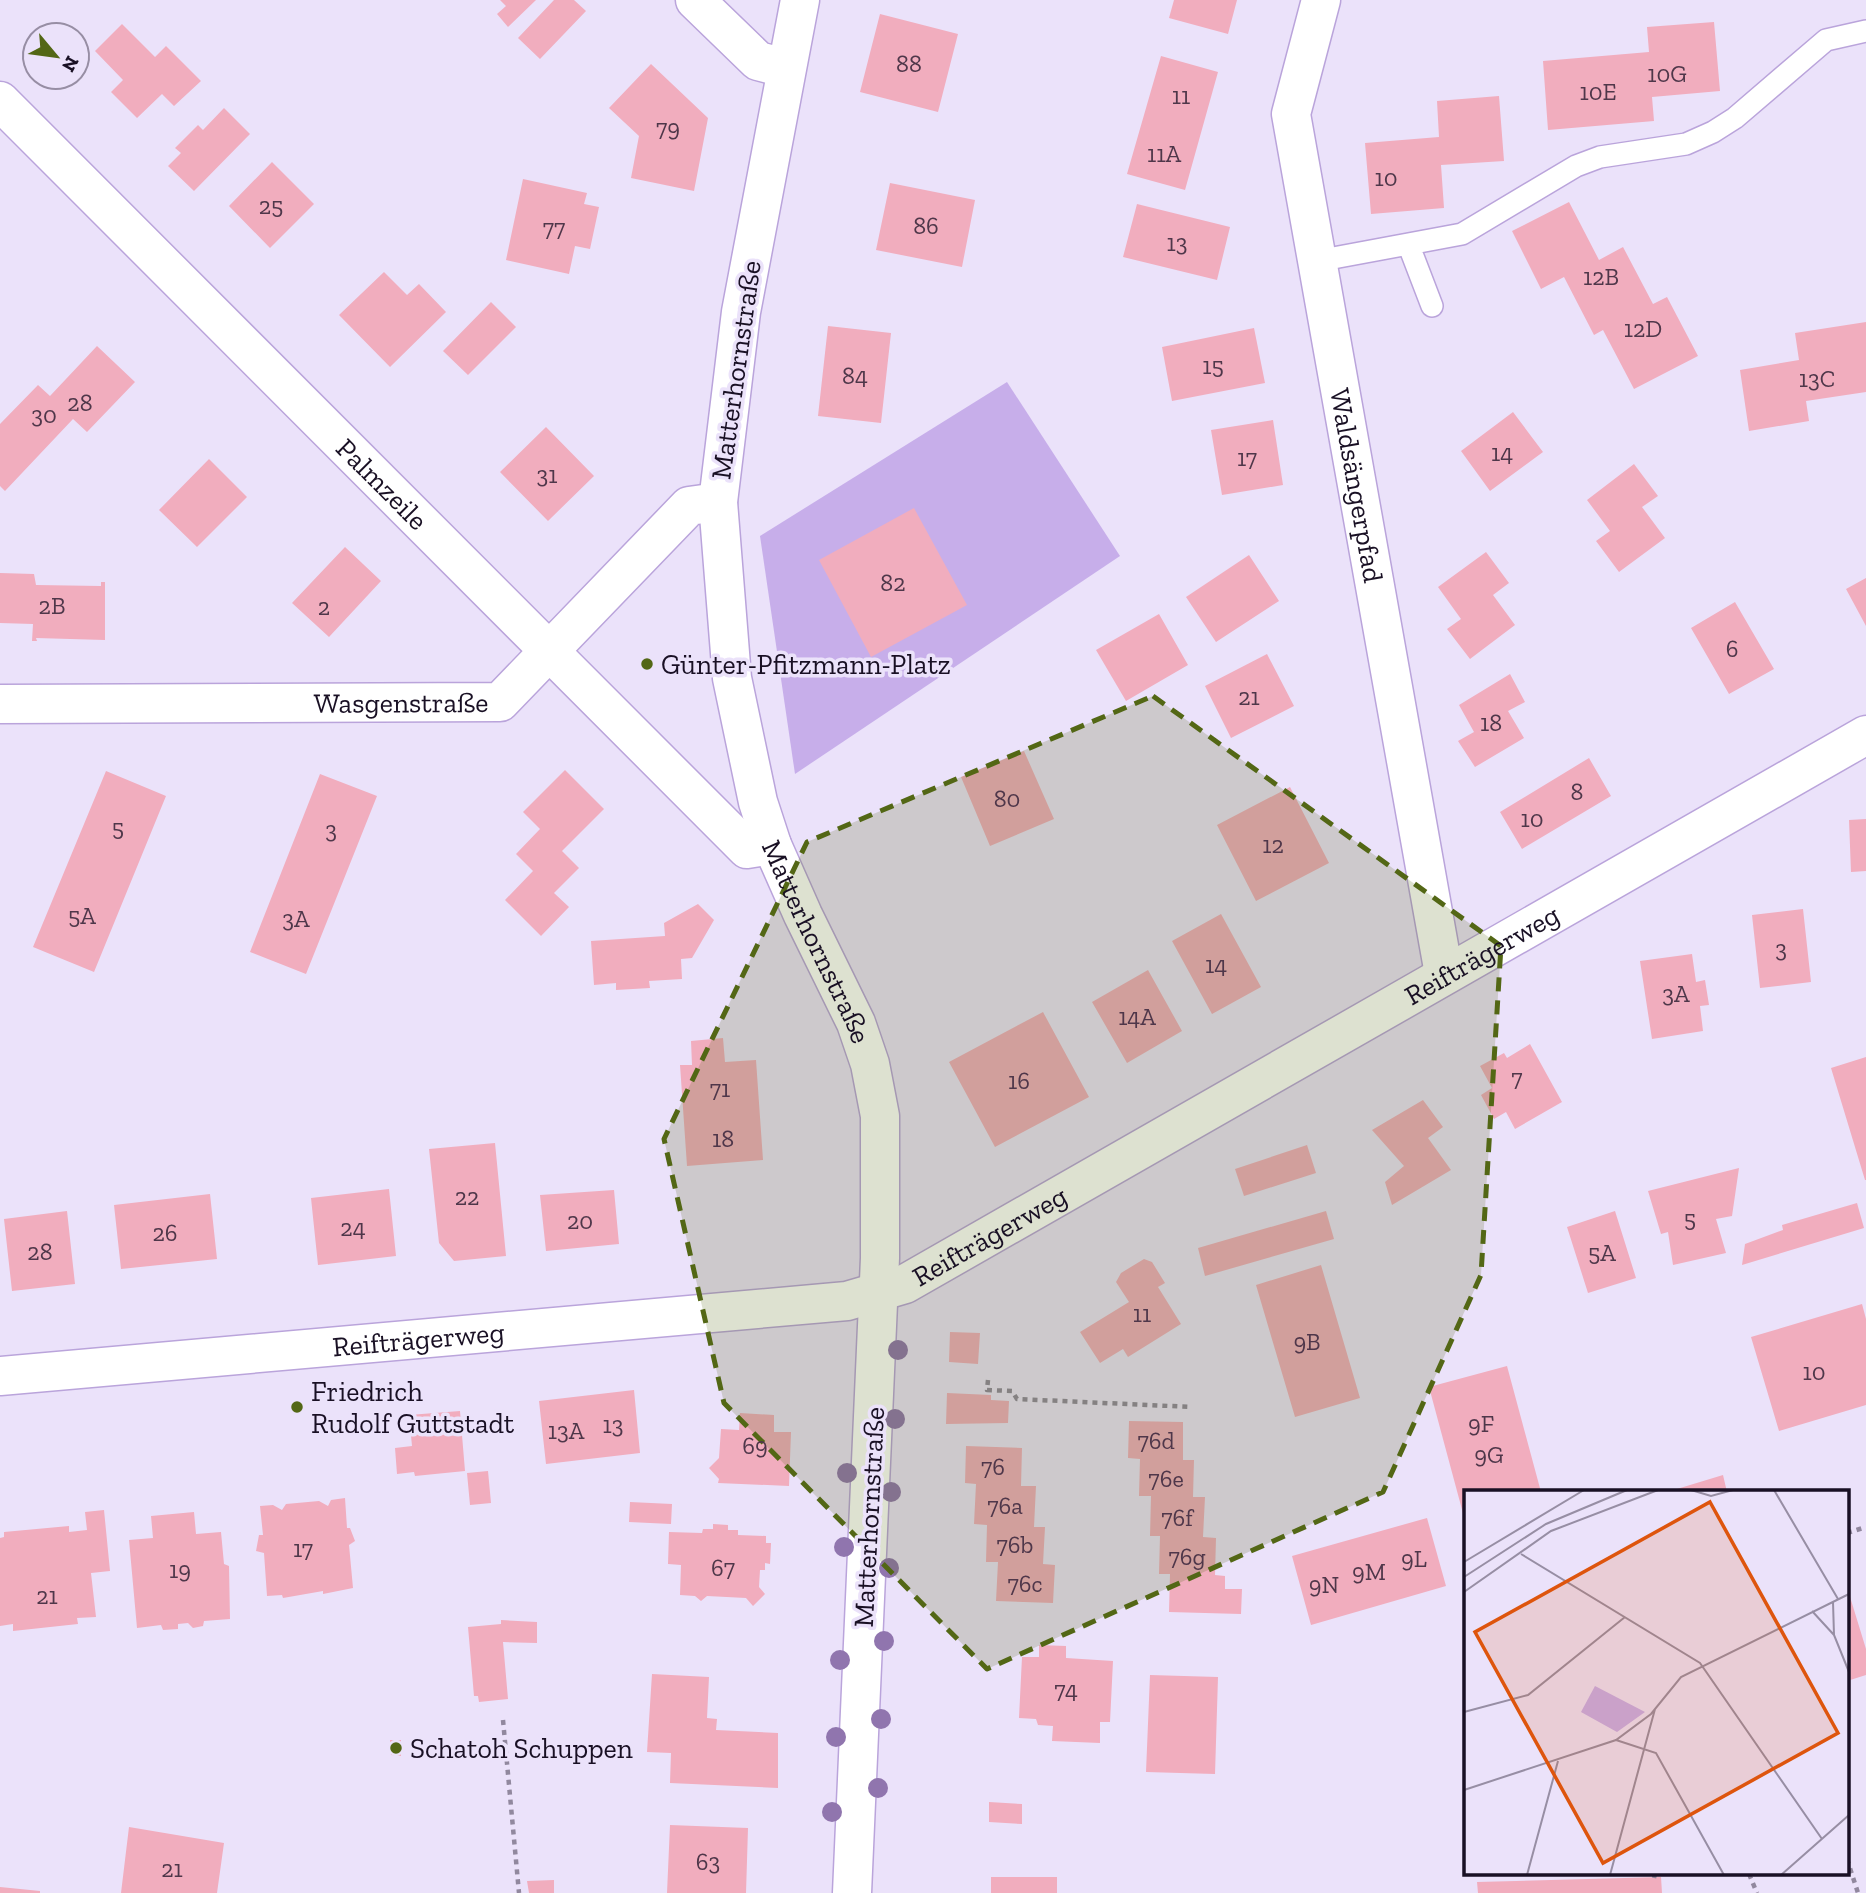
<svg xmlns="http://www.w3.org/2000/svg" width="1866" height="1893" viewBox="0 0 1866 1893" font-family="'Zilla Slab',serif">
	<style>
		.green { fill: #c7aeea }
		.building { fill: #f1adbe }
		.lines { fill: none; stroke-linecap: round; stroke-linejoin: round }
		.lane-casing { stroke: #baa4db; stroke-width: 24 }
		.street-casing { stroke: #baa4db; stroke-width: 41 }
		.path { stroke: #91889e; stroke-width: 4.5; stroke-dasharray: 5 5; stroke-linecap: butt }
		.lane { stroke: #fff; stroke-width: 21 }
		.street { stroke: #fff; stroke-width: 38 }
		.tree { fill: #9075ae }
		.marked { fill: #536715; fill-opacity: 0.2; stroke: #536715; stroke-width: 5; stroke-dasharray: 14 9; stroke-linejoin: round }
		.poi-dot { fill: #536715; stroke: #ebe2fa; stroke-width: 2.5 }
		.labels { text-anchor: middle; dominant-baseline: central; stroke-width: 7; stroke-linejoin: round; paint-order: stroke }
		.number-label { font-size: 24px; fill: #4f374a }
		.street-label { font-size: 28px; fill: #191024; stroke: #ebe2fa }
		.poi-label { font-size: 28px; fill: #191024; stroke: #ebe2fa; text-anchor: start }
		.inset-road { fill: none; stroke: #978ea4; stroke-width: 2 }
		.view { fill: #de550d; fill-opacity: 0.15; stroke: #de550d; stroke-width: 3.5 }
		.inset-edge { fill: none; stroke: #191024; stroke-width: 3.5 }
	</style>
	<rect width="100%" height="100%" fill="#ebe2fa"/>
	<path class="green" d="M1007 382 1120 556 795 774 760 536Z"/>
	<path class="building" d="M500 0H536L508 27 497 14 506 6Z
		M554 0H574L586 11 540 59 518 38Z
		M1174 0H1237L1228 34 1169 18Z
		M880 14 958 34 938 112 860 92Z
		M1714 22 1720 91 1652 97 1654 121 1548 130 1543 61 1649 52 1647 27Z
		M122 24 155 57 166 46 201 81 174 106 162 94 137 118 111 92 123 80 95 51Z
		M1161 56 1218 72 1185 190 1127 174Z
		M651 64 708 118 694 191 631 178 639 136 609 108Z
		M1499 96 1504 161 1441 165 1444 208 1371 214 1365 143 1439 137 1437 101Z
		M224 108 250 134 194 191 168 166 181 153 175 148 198 125 203 130Z
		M272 162 314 204 270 248 229 206Z
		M523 179 587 193 584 204 599 207 590 249 575 246 569 274 506 260Z
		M890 183 975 200 962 267 876 250Z
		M1569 202 1599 260 1623 247 1653 304 1667 297 1698 356 1634 389 1603 330 1594 335 1564 277 1541 289 1512 231Z
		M1137 204 1230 227 1217 280 1123 257Z
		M384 272 407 295 419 284 446 312 390 367 339 315Z
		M491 302 516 327 468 375 443 351Z
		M1866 322V392L1806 401 1809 421 1749 431 1740 370 1799 360 1795 333Z
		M828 326 891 333 881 423 818 416Z
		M1254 328 1265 383 1172 401 1162 347Z
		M97 346 135 382 87 432 73 419 5 491 0 486V424L38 385 50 396Z
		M1513 412 1543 452 1490 491 1461 451Z
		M1273 420 1283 485 1222 495 1211 430Z
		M546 427 594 476 548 521 500 472Z
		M209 459 247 497 197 547 159 510Z
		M1634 464 1658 496 1642 507 1665 538 1619 572 1596 541 1610 531 1587 500Z
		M914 508 967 605 871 657 819 560Z
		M345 547 381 581 329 637 292 603Z
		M1486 552 1509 583 1493 595 1515 625 1470 659 1447 629 1461 619 1438 587Z
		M1249 555 1279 601 1216 642 1186 597Z
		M0 573 34 574 36 585 101 586V582H105V640L36 638 37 641H32L33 624 0 623Z
		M1866 578V626L1846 589Z
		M1735 602 1774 669 1729 694 1691 628Z
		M1159 614 1188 665 1126 701 1096 650Z
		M1267 654 1294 706 1231 738 1205 686Z
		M1510 674 1525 702 1508 711 1524 738 1475 767 1458 741 1474 732 1459 705Z
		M1024 751 1054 819 990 846 961 777Z
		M1589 758 1611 796 1522 849 1500 812Z
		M565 770 604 809 562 851 579 868 554 893 569 907 541 936 505 900 533 871 516 854 540 829 523 812Z
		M106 771 166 796 94 972 33 947Z
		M320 774 377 796 306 974 250 952Z
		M1290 787 1329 863 1256 901 1217 825Z
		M1866 819V871L1851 872 1849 820Z
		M698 904 714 920 692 958 681 959 682 979 649 981 650 988 616 990V983L594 985 591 941 665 936 664 923Z
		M1803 909 1811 982 1760 988 1752 915Z
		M1221 914 1261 987 1212 1014 1172 941Z
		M1692 954 1696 982 1705 980 1709 1005 1700 1006 1703 1031 1652 1039 1640 961Z
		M1148 970 1182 1031 1127 1063 1092 1002Z
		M1043 1012 1089 1097 995 1147 949 1062Z
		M723 1038 725 1062 756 1060 763 1160 687 1166 680 1065H692L691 1041Z
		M1530 1044 1562 1102 1515 1129 1506 1112 1494 1119 1481 1095 1492 1088 1480 1066 1504 1053 1507 1058Z
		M1866 1057V1180H1865L1831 1068Z
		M1423 1100 1443 1127 1428 1138 1451 1170 1392 1205 1385 1182 1404 1166 1372 1130Z
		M495 1143 506 1256 454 1261 439 1243 429 1149Z
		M1307 1145 1316 1173 1244 1196 1235 1169Z
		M1739 1168 1732 1216 1716 1219 1726 1253 1673 1265 1668 1232 1661 1234 1648 1191Z
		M389 1189 396 1256 318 1265 311 1198Z
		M614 1190 619 1244 546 1251 540 1195Z
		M210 1194 217 1259 121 1269 114 1205Z
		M1857 1203 1864 1228 1742 1265 1745 1244 1783 1230 1782 1225Z
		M67 1211 75 1284 12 1291 4 1219Z
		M1326 1211 1334 1239 1205 1276 1198 1248Z
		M1615 1211 1636 1278 1588 1293 1567 1227Z
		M1144 1259 1152 1262 1165 1283 1158 1287 1181 1324 1128 1357 1123 1349 1100 1363 1080 1332 1129 1302 1116 1282 1121 1273Z
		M1321 1265 1360 1398 1295 1417 1256 1285Z
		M1862 1304 1866 1319V1405L1779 1431 1751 1337Z
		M950 1332 980 1333 978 1364 949 1362Z
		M1507 1366 1541 1492H1465L1464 1517 1429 1387Z
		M634 1390 640 1453 546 1464 539 1401Z
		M947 1393 991 1395V1400L1009 1401 1008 1423 946 1424Z
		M460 1411 465 1471 415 1476 414 1472 397 1474 395 1448 412 1446 409 1415Z
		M740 1413 774 1415V1432H791L789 1486 718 1483 719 1479 709 1468 719 1458 721 1429 739 1430Z
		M1129 1421 1183 1422V1460H1194L1193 1497H1205L1203 1537 1216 1538 1215 1575 1225 1576V1589H1242L1241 1614 1169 1612 1170 1574H1159L1160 1536H1150L1151 1496H1139L1140 1459 1128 1458Z
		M966 1446 1022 1448 1021 1486H1036L1034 1527H1045L1043 1564 1055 1565 1053 1603 996 1601 998 1562H986L987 1525 974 1524 976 1484 965 1483Z
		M488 1471 491 1503 470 1505 467 1473Z
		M1723 1475 1727 1492H1667Z
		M345 1498 347 1528H350L355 1541 349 1545 353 1588 323 1594V1591L283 1598 282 1595 267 1596 264 1553 256 1551 259 1535H263L260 1506 273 1505 282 1510 286 1504 319 1501 328 1506 331 1500Z
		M630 1502 672 1504 671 1524 629 1522Z
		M104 1510 110 1571 91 1573 96 1617 77 1618 78 1624 13 1631V1624L0 1626V1538L4 1537V1532L69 1526V1532L87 1530 85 1512Z
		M194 1512 196 1534 221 1532 224 1564 229 1566 230 1619 204 1621 203 1626 193 1628 188 1623 178 1624V1629L163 1630 161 1625 137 1628 129 1540 153 1538 151 1516Z
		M1427 1518 1446 1586 1311 1625 1292 1556Z
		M713 1524 728 1525V1530H738V1535L766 1536V1543H771L770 1564 765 1563V1570H760L759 1587 765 1594 753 1606 746 1598 707 1596 701 1601 695 1596 680 1595 681 1565 668 1564 669 1532 702 1533 703 1529H713Z
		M1847 1587 1866 1649V1675L1847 1681Z
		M501 1620 537 1622V1643L503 1642 508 1699 479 1702 478 1696H474L468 1627 501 1624Z
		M1039 1645 1066 1646V1658L1113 1661 1110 1722H1100V1743L1052 1741 1053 1726 1038 1725 1036 1719 1019 1718 1022 1657H1039Z
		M652 1674 709 1677 707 1718 717 1719 716 1730 778 1733V1788L670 1783 671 1753 647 1752Z
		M1150 1675 1218 1677 1215 1774 1146 1772Z
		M390 1740H401V1756L391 1755Z
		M989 1802 1022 1804V1824L989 1822Z
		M670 1825 748 1828 746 1893H667Z
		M129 1827 224 1843 217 1893H121Z
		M991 1877H1057V1893H991Z
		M1661 1877 1662 1893H1478L1477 1882Z
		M554 1880V1893H529L527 1881Z
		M0 1887 40 1891V1893H0Z"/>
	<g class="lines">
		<defs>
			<path id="lane" d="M1409 246 1432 306
				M1317 261 1462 234 1576 166 1600 157 1686 144 1713 132 1735 118 1826 40 1866 31"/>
			<g id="street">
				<path d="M695 0 758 61 785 68"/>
				<path id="s1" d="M800 0 741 312 718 502 732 678 758 802 772 845 803 915 856 1023 870 1064 880 1116V1258L852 1893"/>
				<path id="s2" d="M1321 0 1291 114 1444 974"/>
				<path id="s3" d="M0 101 747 849 772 845"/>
				<path id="s4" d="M0 704 500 702 689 506 718 502"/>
				<path id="s5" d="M0 1376 847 1301 905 1284 1866 735"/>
			</g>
		</defs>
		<use href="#lane" class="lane-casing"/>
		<use href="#street" class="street-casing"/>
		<path class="path" d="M988 1380 987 1390 1012 1391 1017 1399 1192 1407
			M1847 1533 1866 1527
			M503 1720 519 1893
			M1847 1859 1858 1893
			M1749 1874 1757 1893
			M1654 1878 1655 1874"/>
		<use href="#lane" class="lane"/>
		<use href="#street" class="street"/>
	</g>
	<g class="tree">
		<circle cx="898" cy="1350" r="10"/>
		<circle cx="895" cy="1419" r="10"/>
		<circle cx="847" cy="1473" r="10"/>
		<circle cx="891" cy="1492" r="10"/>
		<circle cx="844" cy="1547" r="10"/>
		<circle cx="889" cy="1568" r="10"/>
		<circle cx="884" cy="1641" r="10"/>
		<circle cx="840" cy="1660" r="10"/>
		<circle cx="881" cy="1719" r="10"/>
		<circle cx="836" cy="1737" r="10"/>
		<circle cx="878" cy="1788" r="10"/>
		<circle cx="832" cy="1812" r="10"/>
	</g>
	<path class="marked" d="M1153 696 1501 946 1481 1275 1383 1492 987 1669 724 1403 664 1139 807 842Z"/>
	<g class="poi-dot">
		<circle cx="647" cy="664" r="7"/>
		<circle cx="297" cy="1407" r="7"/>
		<circle cx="396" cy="1748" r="7"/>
	</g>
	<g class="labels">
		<g class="number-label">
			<text x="909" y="63">88</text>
			<text x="1667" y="73">10G</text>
			<text x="1598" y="91">10E</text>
			<text x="1181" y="95">11</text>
			<text x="668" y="127">79</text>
			<text x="1164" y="153">11A</text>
			<text x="1386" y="177">10</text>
			<text x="271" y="205">25</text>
			<text x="926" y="225">86</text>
			<text x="554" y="227">77</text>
			<text x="1177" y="242">13</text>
			<text x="1601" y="276">12B</text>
			<text x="1643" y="328">12D</text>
			<text x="1213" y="365">15</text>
			<text x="855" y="375">84</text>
			<text x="1817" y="378">13C</text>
			<text x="80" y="402">28</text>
			<text x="44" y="414">30</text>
			<text x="1502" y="452">14</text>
			<text x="1247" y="457">17</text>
			<text x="547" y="474">31</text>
			<text x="893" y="582">82</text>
			<text x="52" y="605">2B</text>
			<text x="324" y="606">2</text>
			<text x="1732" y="648">6</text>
			<text x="1249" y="696">21</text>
			<text x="1491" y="722">18</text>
			<text x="1577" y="791">8</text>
			<text x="1007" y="798">80</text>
			<text x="1532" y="818">10</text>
			<text x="118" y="827">5</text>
			<text x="331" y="829">3</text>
			<text x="1273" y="844">12</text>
			<text x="82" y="915">5A</text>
			<text x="296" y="918">3A</text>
			<text x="1781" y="948">3</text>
			<text x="1216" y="964">14</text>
			<text x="1676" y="993">3A</text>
			<text x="1137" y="1016">14A</text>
			<text x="1517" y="1077">7</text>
			<text x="1019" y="1080">16</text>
			<text x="720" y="1088">71</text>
			<text x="723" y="1138">18</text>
			<text x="467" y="1196">22</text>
			<text x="1690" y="1218">5</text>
			<text x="580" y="1220">20</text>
			<text x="353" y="1227">24</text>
			<text x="165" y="1232">26</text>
			<text x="40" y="1251">28</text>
			<text x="1602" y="1252">5A</text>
			<text x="1142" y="1313">11</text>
			<text x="1307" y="1341">9B</text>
			<text x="1814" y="1371">10</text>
			<text x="1481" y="1423">9F</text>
			<text x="613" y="1424">13</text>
			<text x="566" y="1430">13A</text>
			<text x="1156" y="1440">76d</text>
			<text x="755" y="1445">69</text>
			<text x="1489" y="1454">9G</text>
			<text x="993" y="1466">76</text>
			<text x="1166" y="1478">76e</text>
			<text x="1005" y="1505">76a</text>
			<text x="1177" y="1517">76f</text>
			<text x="1015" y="1544">76b</text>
			<text x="303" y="1548">17</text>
			<text x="1187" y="1556">76g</text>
			<text x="1414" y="1558">9L</text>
			<text x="723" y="1567">67</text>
			<text x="180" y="1569">19</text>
			<text x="1369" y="1571">9M</text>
			<text x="1025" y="1583">76c</text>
			<text x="1324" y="1584">9N</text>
			<text x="47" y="1595">21</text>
			<text x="1066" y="1689">74</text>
			<text x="708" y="1861">63</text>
			<text x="172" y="1868">21</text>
		</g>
		<g class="street-label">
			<text transform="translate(736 370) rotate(-82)">Matterhornstraße</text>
			<text stroke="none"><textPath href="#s3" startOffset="541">Palmzeile</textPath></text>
			<text stroke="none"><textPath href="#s2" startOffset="495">Waldsängerpfad</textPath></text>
			<text stroke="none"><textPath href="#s4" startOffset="401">Wasgenstraße</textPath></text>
			<text stroke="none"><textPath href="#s1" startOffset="964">Matterhornstraße</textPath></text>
			<text stroke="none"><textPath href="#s5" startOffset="1575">Reifträgerweg</textPath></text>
			<text stroke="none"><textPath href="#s5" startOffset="1008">Reifträgerweg</textPath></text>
			<text stroke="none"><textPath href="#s5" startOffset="420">Reifträgerweg</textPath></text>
			<text transform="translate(869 1517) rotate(-87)">Matterhornstraße</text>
		</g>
		<g class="poi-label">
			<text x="661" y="664">Günter-Pfitzmann-Platz</text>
			<text x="311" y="1391">Friedrich<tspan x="311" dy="32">Rudolf Guttstadt</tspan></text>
			<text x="410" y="1748">Schatoh Schuppen</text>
		</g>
	</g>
	<g transform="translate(1464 1490)">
		<rect width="385" height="385" fill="#ebe2fa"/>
		<path d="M131 196 181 222 153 242 117 222Z" fill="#c7aeea"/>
		<path class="inset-road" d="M227 0 247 6 269 0M310 0 374 109M57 64 236 173 358 349M0 72 120 0M0 87 82 34 163 0M0 102 87 41 194 0M369 112 370 145 385 182M348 121 370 145M0 222 64 205 161 127M152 250 192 263 260 385M0 300 152 250 187 224 217 187 385 104M63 385 94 271M146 385 191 219M317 385 385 325"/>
		<path class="view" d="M246 12 374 243 139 373 11 142Z"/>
		<rect width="385" height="385" class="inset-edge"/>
	</g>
	<g transform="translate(56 56) rotate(119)"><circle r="33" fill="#ebe2fa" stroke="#978ea4" stroke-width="2"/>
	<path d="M0-5L12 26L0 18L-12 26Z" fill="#536715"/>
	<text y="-10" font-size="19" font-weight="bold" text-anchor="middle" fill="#191024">N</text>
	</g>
</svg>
